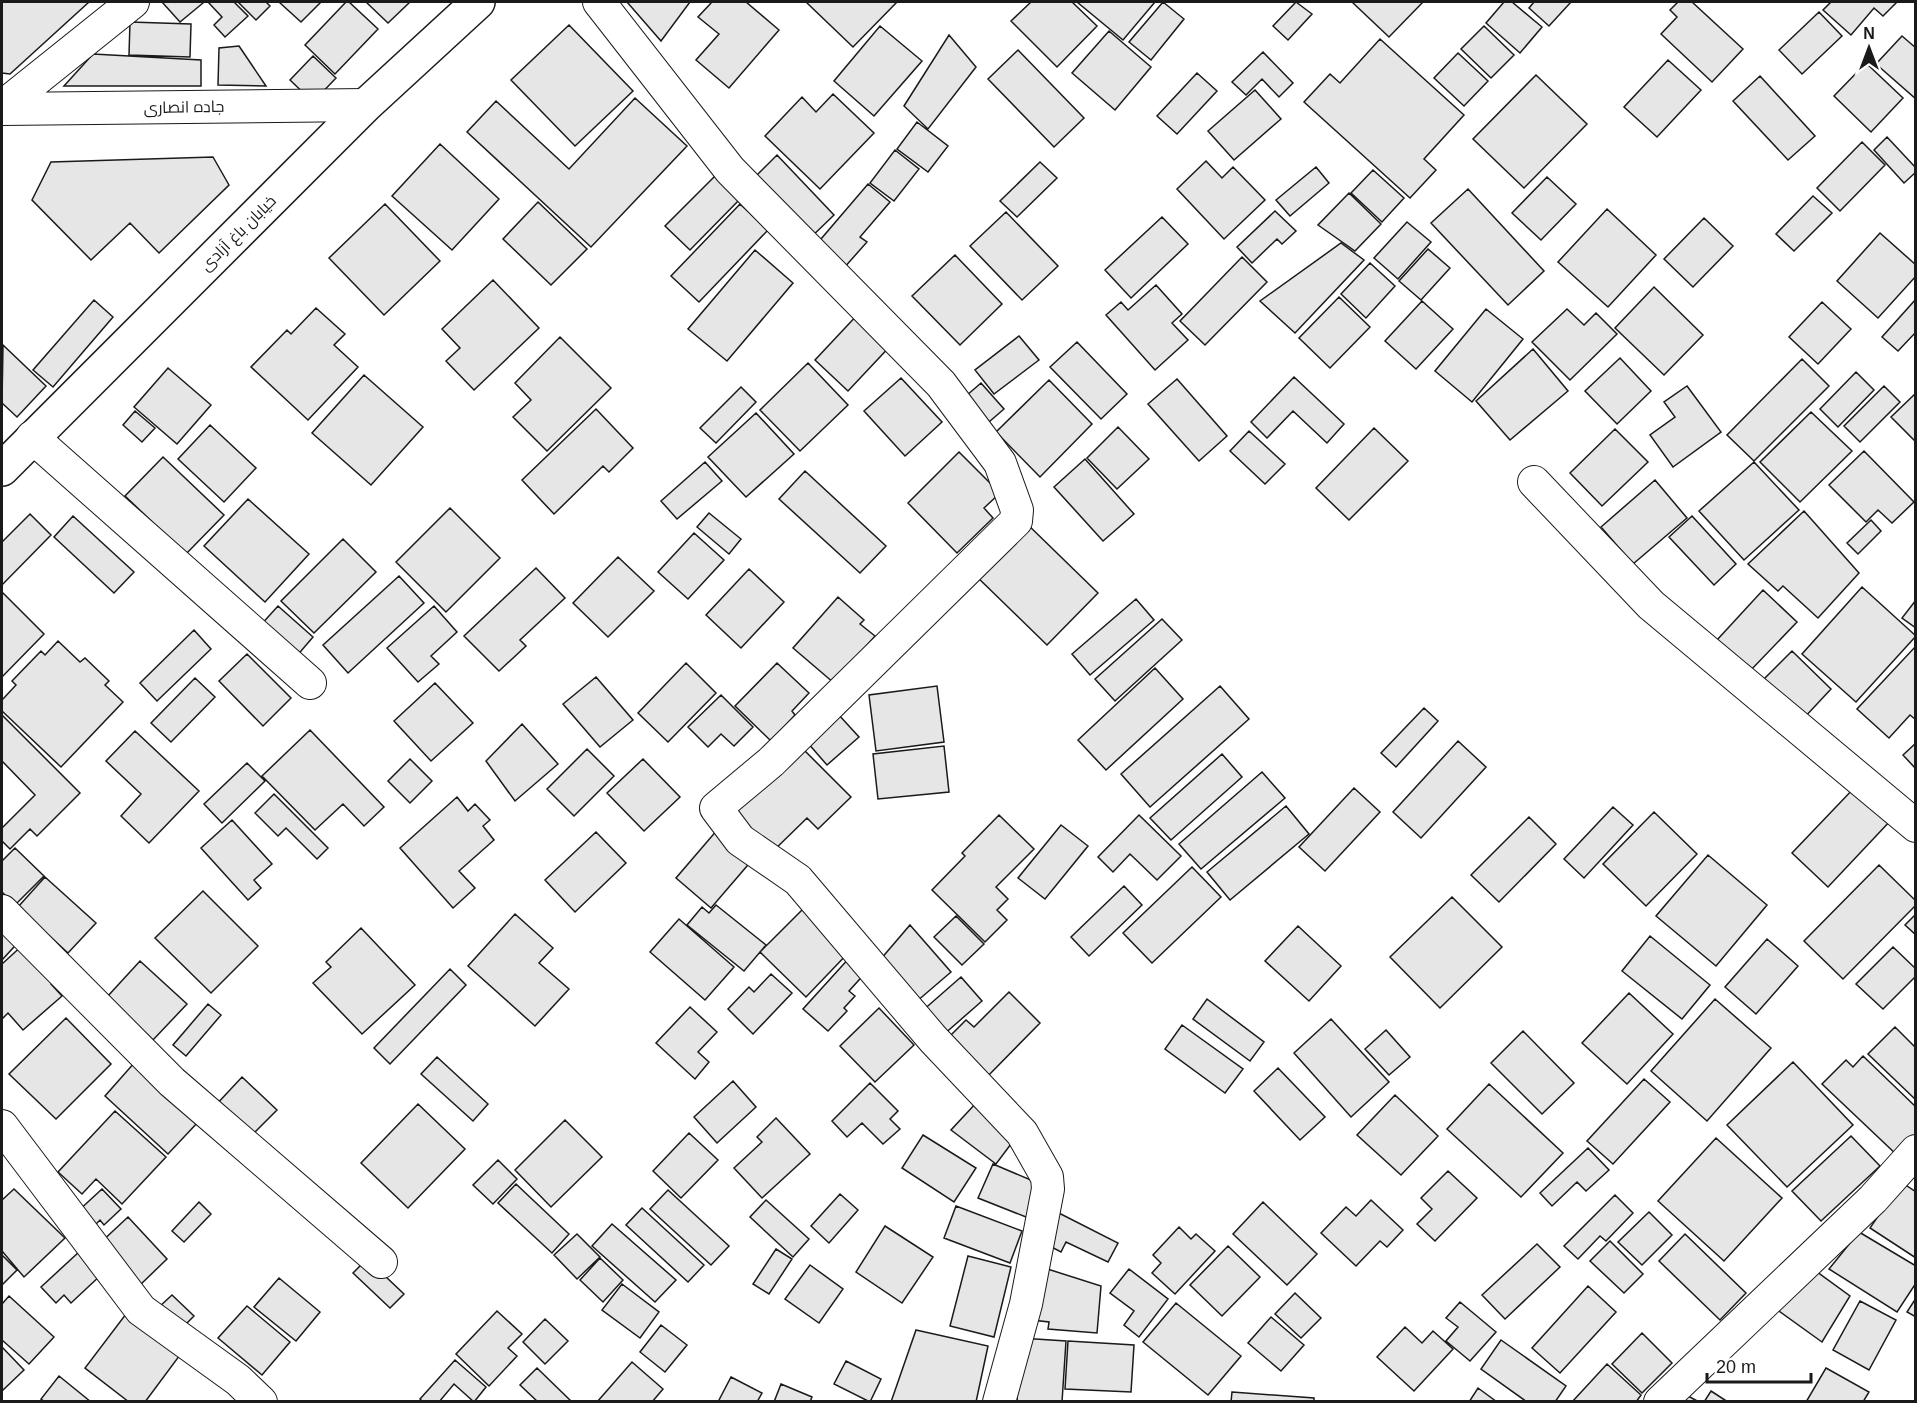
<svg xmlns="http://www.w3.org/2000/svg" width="1917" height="1403" viewBox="0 0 1917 1403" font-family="Helvetica,Cairo,sans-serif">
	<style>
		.building { fill: #e6e6e6; stroke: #1a1a1a; stroke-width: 1.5 }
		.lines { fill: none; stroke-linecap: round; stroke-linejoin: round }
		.minor-casing { stroke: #1a1a1a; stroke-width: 34 }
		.tertiary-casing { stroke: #1a1a1a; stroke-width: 36 }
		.minor { stroke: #fff; stroke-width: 32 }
		.tertiary { stroke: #fff; stroke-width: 33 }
		.labels { text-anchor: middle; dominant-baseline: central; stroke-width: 4.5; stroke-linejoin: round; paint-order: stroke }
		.street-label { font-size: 16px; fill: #1a1a1a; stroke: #fff }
	</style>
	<rect width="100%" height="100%" fill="#fff"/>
	<path class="building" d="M2 2H89L10 74 2 73Z
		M162 2H201L203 3 180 22Z
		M208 2H234L248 16 225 37 214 25 222 17Z
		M238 2H266L270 6 256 20Z
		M279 2H321L301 22Z
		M346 2H349L378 29 335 74 305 45Z
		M366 2H410L388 23Z
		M627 2H690L661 41Z
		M712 2H746L779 30 729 88 696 60 719 34 698 17Z
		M806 2H897L853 47Z
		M1031 2H1072L1097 26 1057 67 1011 21Z
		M1077 2H1155L1123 40Z
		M1163 2 1184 19 1151 60 1129 42Z
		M1296 2 1312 14 1288 40 1273 26Z
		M1352 2H1423L1389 37Z
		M1504 2H1512L1542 27 1520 53 1486 23Z
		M1534 2H1571L1549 26 1529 8Z
		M1678 2H1692L1743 49 1712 82 1661 34 1677 17 1670 10Z
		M1831 2H1897L1883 16 1874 8 1851 35 1823 10Z
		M1819 12 1842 36 1802 74 1779 50Z
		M130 22 191 24 190 57 129 55Z
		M569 25 633 91 575 146 511 80Z
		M880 26 922 61 874 116 834 81Z
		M1484 26 1514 55 1491 78 1461 49Z
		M1109 31 1151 67 1115 110 1072 73Z
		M949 35 976 67 928 129 904 106Z
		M1902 36 1916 48V99L1876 64Z
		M1380 39 1464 115 1424 159 1436 170 1410 198 1304 102 1330 74 1340 83Z
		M239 46 266 86 218 85 219 48Z
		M1018 50 1084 118 1054 147 988 79Z
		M1263 52 1293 83 1279 97 1262 79 1246 95 1232 82Z
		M1458 53 1488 81 1464 106 1434 78Z
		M93 54 201 60V86H64Z
		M313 56 336 78 313 102 290 80Z
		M1668 60 1701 90 1657 137 1624 107Z
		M1866 63 1903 98 1871 132 1834 96Z
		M1197 73 1217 91 1177 134 1157 116Z
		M1536 75 1587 124 1524 188 1473 139Z
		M1760 76 1815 136 1788 160 1733 101Z
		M1255 90 1281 119 1234 160 1208 131Z
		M833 94 874 133 820 189 765 136 802 97 816 112Z
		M635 98 687 146 591 247 467 132 496 101 569 169Z
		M917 122 948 146 928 172 897 149Z
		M1887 137 1916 168V172L1904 183 1874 150Z
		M1862 142 1885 165 1840 211 1817 188Z
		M440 144 499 199 452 250 392 196Z
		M895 150 919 169 894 201 870 183Z
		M777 155 834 215 805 243 748 184Z
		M213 157 229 185 159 253 130 223 91 260 32 200 51 162Z
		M1206 161 1222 178 1233 167 1265 200 1224 239 1177 189Z
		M1040 162 1057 178 1017 217 1000 201Z
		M1316 167 1329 183 1290 216 1276 200Z
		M1373 170 1404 198 1382 222 1351 193Z
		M718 173 742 197 690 250 665 226Z
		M1547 177 1576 204 1541 240 1512 213Z
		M868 184 890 202 860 237 867 242 843 269 815 246Z
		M1468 189 1544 271 1508 305 1431 223Z
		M1349 193 1381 224 1355 251 1318 225Z
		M1813 196 1832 213 1794 251 1776 234Z
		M538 202 587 249 551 285 503 239Z
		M385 204 440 261 384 315 329 258Z
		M740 204 768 230 699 302 671 276Z
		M1607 209 1656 255 1608 307 1558 262Z
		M1275 211 1296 231 1282 244 1277 239 1252 263 1237 247Z
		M1006 212 1058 266 1022 300 970 246Z
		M1162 217 1188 244 1131 298 1105 270Z
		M1704 218 1733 246 1693 287 1664 259Z
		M1407 222 1431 242 1398 279 1374 258Z
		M1880 233 1916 265V276L1878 318 1837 281Z
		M1341 243 1364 260 1295 333 1260 301Z
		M1428 249 1450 268 1421 300 1399 281Z
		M755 250 793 283 727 361 688 329Z
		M955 255 1002 304 960 345 912 296Z
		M1242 257 1267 282 1205 345 1180 321Z
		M1370 263 1395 286 1366 318 1341 294Z
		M493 280 539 328 474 390 446 361 460 348 442 329Z
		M1156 285 1182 314 1172 323 1188 340 1155 370 1106 315 1121 302 1128 310Z
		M1654 287 1703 335 1664 375 1615 328Z
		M1339 297 1370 327 1330 368 1299 338Z
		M1916 299V332L1898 351 1882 337Z
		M94 300 113 317 53 387 33 370Z
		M1422 301 1453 329 1416 369 1385 341Z
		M1822 302 1851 329 1818 364 1789 337Z
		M316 308 345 334 334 345 358 367 308 420 251 367 287 330 291 334Z
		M1486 309 1523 339 1472 402 1435 371Z
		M1567 309 1584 325 1596 313 1617 334 1570 380 1532 342Z
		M860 312 894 342 848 391 815 360Z
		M1019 336 1039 360 994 394 975 370Z
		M560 337 611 388 547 451 513 417 531 400 515 383Z
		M1077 342 1127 394 1101 419 1050 367Z
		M3 345 46 386 17 417 2 403Z
		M1533 349 1568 391 1510 440 1476 401Z
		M1620 358 1651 391 1617 424 1585 391Z
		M1802 359 1829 386 1754 461 1727 435Z
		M808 363 848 405 800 451 760 410Z
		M168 368 211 405 177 444 134 407Z
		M1856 372 1874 390 1838 427 1820 409Z
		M364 375 423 427 371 485 312 433Z
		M1294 377 1344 424 1327 443 1293 411 1267 438 1251 422Z
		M901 378 942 422 905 456 864 411Z
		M1177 379 1227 436 1199 461 1148 404Z
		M1049 380 1092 424 1040 477 996 432Z
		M981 383 1004 409 982 428 959 402Z
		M1687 386 1721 432 1673 467 1650 435 1675 417 1664 402Z
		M1884 386 1900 402 1860 442 1844 426Z
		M741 387 756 402 716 443 700 428Z
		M1916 393V439L1914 440 1891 417Z
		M596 409 633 448 609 472 603 466 554 514 522 480Z
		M135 411 155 428 142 442 123 425Z
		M1811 412 1852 451 1800 502 1760 462Z
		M756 413 794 454 746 497 708 457Z
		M210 425 256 468 224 502 178 459Z
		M1118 427 1149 459 1117 489 1087 458Z
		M1374 428 1408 461 1349 520 1316 488Z
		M1615 429 1648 462 1602 506 1570 473Z
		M1249 431 1285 464 1265 484 1230 451Z
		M1864 451 1914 502 1892 523 1878 510 1866 522 1829 485Z
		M959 452 1000 493 984 508 993 518 957 553 908 503Z
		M163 457 224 515 186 554 125 496Z
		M1085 459 1134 514 1103 541 1054 487Z
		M705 462 722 481 677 519 661 501Z
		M1754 462 1799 510 1744 560 1699 511Z
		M805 471 886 546 860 573 779 499Z
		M1655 480 1687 518 1633 564 1601 527Z
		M248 499 309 554 265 602 204 546Z
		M450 508 500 558 446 612 396 562Z
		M1804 511 1859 573 1818 618 1783 586 1778 591 1748 564Z
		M709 513 741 539 729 554 697 527Z
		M30 514 51 535 2 585V542Z
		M73 516 134 572 114 593 54 537Z
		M1692 516 1736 564 1714 585 1669 537Z
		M1023 520 1098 593 1047 645 972 572Z
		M1871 520 1881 531 1858 554 1847 543Z
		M694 533 724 560 688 599 658 572Z
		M343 539 376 572 314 633 281 601Z
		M618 557 654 591 608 637 573 603Z
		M536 568 565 598 520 640 526 646 499 671 464 636Z
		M749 569 784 602 741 648 706 615Z
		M399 576 424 603 348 673 323 645Z
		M1862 587 1916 636 1856 702 1802 654Z
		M1763 590 1797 622 1750 671 1717 640Z
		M2 592 44 634 2 677Z
		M838 597 864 620 860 624 875 636 834 683 793 648Z
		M1136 599 1154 620 1090 675 1072 654Z
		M1916 600V628L1902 618Z
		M278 606 313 637 295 658 259 627Z
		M434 606 457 632 431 656 439 664 418 682 387 648Z
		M1162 619 1182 640 1115 701 1095 679Z
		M194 630 211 649 157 701 140 683Z
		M58 641 80 662 85 658 109 681 105 685 123 702 61 767 2 711V700L16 685 12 681 41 651 45 655Z
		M1915 647 1916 720 1910 715 1889 738 1857 709Z
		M1792 651 1831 689 1803 719 1763 680Z
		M247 654 291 698 263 726 219 681Z
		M686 663 716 693 668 742 638 713Z
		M777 663 809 693 792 711 795 715 771 741 735 706Z
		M1155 668 1183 699 1106 770 1078 740Z
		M596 677 633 720 600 747 563 704Z
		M195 678 215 697 171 742 151 723Z
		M435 683 473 723 431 761 394 721Z
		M937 686 944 742 876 751 869 695Z
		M1220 686 1249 719 1150 807 1121 774Z
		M721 695 753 727 734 746 721 734 708 747 688 727Z
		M1424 708 1438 721 1396 767 1381 753Z
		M838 714 859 737 827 765 807 742Z
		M2 715 80 793 37 836 30 829 10 849 2 841V828L35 795 2 761Z
		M522 724 558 764 515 801 486 761Z
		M310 730 384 807 364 826 343 804 315 830 262 776Z
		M135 731 199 791 149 843 121 816 141 794 106 761Z
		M1458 741 1486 767 1421 838 1393 812Z
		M797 743 851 797 818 829 807 818 767 857 725 815Z
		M1916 743V769L1903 755Z
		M944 746 949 792 878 799 873 754Z
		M587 749 614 776 574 816 547 789Z
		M1222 754 1242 777 1171 840 1150 818Z
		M410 759 432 781 410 803 388 781Z
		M643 759 680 797 644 831 607 793Z
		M247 763 265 781 222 823 204 804Z
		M1262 772 1285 798 1201 869 1179 844Z
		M1856 786 1892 819 1828 887 1792 853Z
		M1354 788 1380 812 1325 871 1299 847Z
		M274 794 328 848 317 859 286 828 278 836 255 813Z
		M457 797 468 811 475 804 490 820 483 826 494 840 459 871 475 888 453 908 400 848Z
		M1286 806 1309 834 1230 900 1207 872Z
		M1613 807 1633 825 1584 878 1564 859Z
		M1654 812 1697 854 1646 906 1603 864Z
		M999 815 1034 849 996 887 1008 899 997 910 1007 920 985 942 932 890 965 856 962 853Z
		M1139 815 1181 856 1157 880 1130 854 1113 872 1098 857Z
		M1529 817 1556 844 1499 902 1471 875Z
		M232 820 272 864 254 880 261 888 248 900 201 848Z
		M1061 825 1088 846 1045 899 1018 878Z
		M718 829 753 859 711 908 676 878Z
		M596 832 626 863 575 912 545 880Z
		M15 848 44 876 15 905 2 892V861Z
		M1708 855 1767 905 1716 966 1656 916Z
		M1879 865 1916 901V905L1843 979 1804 941Z
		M1192 867 1221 897 1152 963 1123 933Z
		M45 877 96 923 68 953 18 907Z
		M1124 886 1142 905 1089 956 1071 937Z
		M203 891 258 946 211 993 155 938Z
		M1452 897 1502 947 1440 1008 1390 957Z
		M716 905 766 945 744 971 687 925 702 907 709 913Z
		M806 906 851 950 806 997 760 952Z
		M515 914 553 948 539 963 569 989 535 1026 468 966Z
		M1916 914V935L1905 925Z
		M956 916 984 944 962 965 934 937Z
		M2 918 23 937 2 960Z
		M679 919 734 967 705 1000 650 952Z
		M910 925 951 972 916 1002 880 960Z
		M1298 926 1341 966 1309 1001 1265 961Z
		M361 928 415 985 362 1034 313 983 331 967 326 962Z
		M1650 936 1710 985 1682 1019 1622 971Z
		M1767 939 1798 966 1756 1014 1725 987Z
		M25 943 56 979 51 984 62 996 23 1030 8 1013 2 1019V964Z
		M1893 947 1916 969V976L1883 1009 1856 984Z
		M851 956 868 970 849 991 855 996 844 1008 847 1011 828 1031 803 1009Z
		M140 961 187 1004 153 1040 107 997Z
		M450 969 466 985 390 1064 374 1048Z
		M771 974 792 993 753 1034 728 1009 749 987 754 992Z
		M961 977 982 1001 942 1036 921 1012Z
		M1009 992 1040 1023 985 1079 945 1041 966 1020 974 1027Z
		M1629 993 1673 1034 1627 1084 1582 1043Z
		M1207 999 1264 1042 1250 1061 1193 1019Z
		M1715 999 1771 1048 1707 1121 1651 1071Z
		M208 1004 221 1015 186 1056 173 1045Z
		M690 1007 717 1032 698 1052 709 1062 695 1079 656 1043Z
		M879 1008 914 1045 875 1082 840 1046Z
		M66 1018 111 1064 56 1119 9 1074Z
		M1331 1019 1389 1082 1351 1117 1294 1053Z
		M1182 1025 1243 1069 1225 1093 1165 1049Z
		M1895 1027 1916 1048V1100L1868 1054Z
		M1386 1030 1410 1057 1389 1075 1365 1049Z
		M1523 1031 1574 1083 1542 1114 1491 1063Z
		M1863 1056 1916 1107V1138L1898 1156 1822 1084 1846 1060 1853 1067Z
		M437 1057 488 1104 473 1121 421 1074Z
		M135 1062 199 1121 168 1154 105 1096Z
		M1793 1062 1853 1125 1787 1187 1727 1125Z
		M1278 1068 1325 1117 1300 1140 1254 1091Z
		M242 1077 277 1110 249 1138 215 1106Z
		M1644 1079 1670 1102 1613 1164 1587 1141Z
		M733 1081 756 1107 717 1143 694 1117Z
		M870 1083 898 1111 890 1119 900 1129 883 1144 862 1123 847 1137 832 1121Z
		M1489 1084 1563 1153 1521 1197 1447 1129Z
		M1395 1095 1438 1136 1401 1175 1357 1135Z
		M977 1102 1014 1140 996 1164 951 1130Z
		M418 1104 465 1149 408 1208 361 1163Z
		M115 1111 166 1157 122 1204 96 1179 82 1194 58 1172Z
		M776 1118 810 1154 762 1198 734 1168 762 1142 757 1137Z
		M565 1120 602 1157 551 1207 515 1170Z
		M689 1133 718 1160 681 1198 653 1171Z
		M923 1135 976 1168 954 1202 902 1168Z
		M1851 1136 1880 1166 1821 1221 1792 1191Z
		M1716 1138 1782 1198 1724 1261 1658 1201Z
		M1588 1148 1609 1170 1586 1191 1577 1182 1552 1206 1540 1193Z
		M498 1160 517 1179 493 1204 473 1185Z
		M993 1164 1045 1186 1031 1219 978 1198Z
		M1448 1171 1477 1198 1435 1241 1417 1224 1432 1209 1421 1198Z
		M1901 1182 1916 1192V1258L1870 1228Z
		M516 1184 569 1234 552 1253 498 1203Z
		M14 1189 65 1238 24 1277 2 1251V1200Z
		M102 1189 121 1209 104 1225 100 1220 91 1229 76 1213Z
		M668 1190 729 1246 711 1265 650 1209Z
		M840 1194 858 1210 829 1243 811 1226Z
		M1615 1195 1633 1213 1606 1241 1600 1236 1578 1259 1564 1246Z
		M766 1200 809 1239 793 1257 750 1217Z
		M1371 1200 1403 1230 1387 1247 1380 1241 1356 1266 1321 1233 1346 1207 1356 1216Z
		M199 1202 211 1214 184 1242 172 1231Z
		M1263 1202 1317 1254 1287 1285 1233 1234Z
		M956 1206 1022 1231 1010 1263 944 1238Z
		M642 1208 704 1265 688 1282 626 1225Z
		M1049 1208 1118 1243 1108 1262 1066 1242 1061 1252 1044 1243Z
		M1649 1212 1672 1235 1642 1265 1618 1242Z
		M128 1217 167 1259 139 1286 98 1245Z
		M612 1224 676 1280 655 1302 592 1246Z
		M885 1226 933 1257 902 1303 856 1272Z
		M1179 1227 1191 1239 1196 1234 1215 1251 1175 1294 1152 1273 1161 1263 1153 1255Z
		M1859 1232 1916 1266V1283L1897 1312 1829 1269Z
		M577 1234 600 1257 577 1279 554 1255Z
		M1685 1234 1746 1293 1720 1320 1659 1261Z
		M1610 1241 1643 1274 1624 1293 1590 1261Z
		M1537 1244 1560 1267 1505 1319 1482 1295Z
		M1228 1246 1260 1277 1222 1316 1190 1285Z
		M776 1249 792 1259 769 1294 753 1284Z
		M80 1251 102 1274 71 1303 64 1295 56 1303 41 1287Z
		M2 1255 17 1270 2 1285Z
		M968 1256 1011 1267 994 1337 950 1326Z
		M600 1258 623 1280 603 1302 580 1280Z
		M367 1259 404 1294 390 1308 353 1273Z
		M810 1265 843 1289 819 1323 785 1299Z
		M1038 1266 1101 1286 1097 1333 1048 1329 1049 1322 1032 1320Z
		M1129 1269 1168 1299 1139 1337 1124 1325 1134 1311 1110 1293Z
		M1813 1269 1850 1296 1822 1342 1776 1309Z
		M279 1278 320 1312 296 1341 254 1307Z
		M622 1284 659 1312 640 1338 602 1310Z
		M1588 1286 1616 1312 1560 1373 1532 1348Z
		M1295 1293 1321 1318 1301 1338 1275 1314Z
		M172 1295 194 1316 180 1330 158 1308Z
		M9 1296 54 1337 29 1364 2 1340V1304Z
		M1916 1298V1317L1907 1312Z
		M1860 1301 1896 1320 1869 1370 1833 1350Z
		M1460 1302 1496 1332 1470 1361 1446 1341 1458 1327 1446 1318Z
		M1176 1303 1241 1356 1208 1395 1143 1342Z
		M247 1306 290 1342 262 1375 218 1338Z
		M497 1311 522 1334 508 1348 517 1356 489 1386 456 1354Z
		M126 1314 180 1355 145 1402H129L85 1368Z
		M1271 1317 1304 1345 1281 1371 1248 1343Z
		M545 1319 568 1341 545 1364 523 1342Z
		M661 1325 687 1345 665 1372 640 1352Z
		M1405 1327 1422 1343 1433 1331 1453 1349 1414 1391 1377 1357Z
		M916 1330 988 1346 976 1402H891Z
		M1642 1333 1672 1363 1642 1393 1612 1364Z
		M1020 1338 1066 1341 1062 1402H1017Z
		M1501 1340 1566 1386 1555 1402H1527L1481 1369Z
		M1068 1341 1134 1345 1131 1392 1065 1389Z
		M2 1347 24 1370 3 1390 2 1388Z
		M455 1360 486 1387 474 1402 454 1384 439 1402H423L420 1399Z
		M846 1361 881 1379 870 1402 834 1384Z
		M632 1362 663 1389 652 1402H597Z
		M1607 1364 1641 1395 1636 1402H1572Z
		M537 1368 572 1402H538L520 1385Z
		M1826 1368 1869 1392 1863 1402H1806Z
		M59 1376 91 1402H45L41 1399Z
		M731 1377 762 1393 757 1402H718Z
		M781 1384 812 1397 810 1402H774Z
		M1478 1388 1497 1402H1469Z
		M1679 1391 1699 1402H1668Z
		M1711 1391 1728 1402H1704Z
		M1232 1392 1314 1398V1402H1231Z
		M1120 1401H1161V1402H1120Z"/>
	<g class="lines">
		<defs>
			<path id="minor" d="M599 2 730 170 941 384 1000 463 1017 510 1016 521 771 762 716 808 740 840 798 880 933 1039 1022 1133 1047 1177 1048 1189 1026 1304 999 1402
				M2 107 133 2
				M2 109 366 105
				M32 437 310 683
				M1534 482 1651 605 1916 826
				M2 911 172 1082 381 1262
				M2 1126 141 1310 238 1380 261 1402
				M1660 1402 1873 1199 1916 1151"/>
			<path id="tertiary" d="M2 469 366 105 478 2"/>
		</defs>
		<use href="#minor" class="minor-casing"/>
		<use href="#tertiary" class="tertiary-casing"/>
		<use href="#minor" class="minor"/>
		<use href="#tertiary" class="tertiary"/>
	</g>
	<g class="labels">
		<g class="street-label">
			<text transform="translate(184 107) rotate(-1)">جاده انصاری</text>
			<text transform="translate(238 233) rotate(-45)">خیابان باغ آزادی</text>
		</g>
	</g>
	<rect width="1917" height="1403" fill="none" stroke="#1a1a1a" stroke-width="6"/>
	<g transform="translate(1869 48)" stroke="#ffffff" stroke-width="4.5" paint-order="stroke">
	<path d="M0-4.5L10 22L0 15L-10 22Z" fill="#1a1a1a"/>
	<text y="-9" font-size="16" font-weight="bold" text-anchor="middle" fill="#1a1a1a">N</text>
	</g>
	<path d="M1707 1373v9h104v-9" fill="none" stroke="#1a1a1a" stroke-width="3"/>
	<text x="1716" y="1373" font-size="18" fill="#1a1a1a" stroke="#ffffff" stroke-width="4.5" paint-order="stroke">20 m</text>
</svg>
